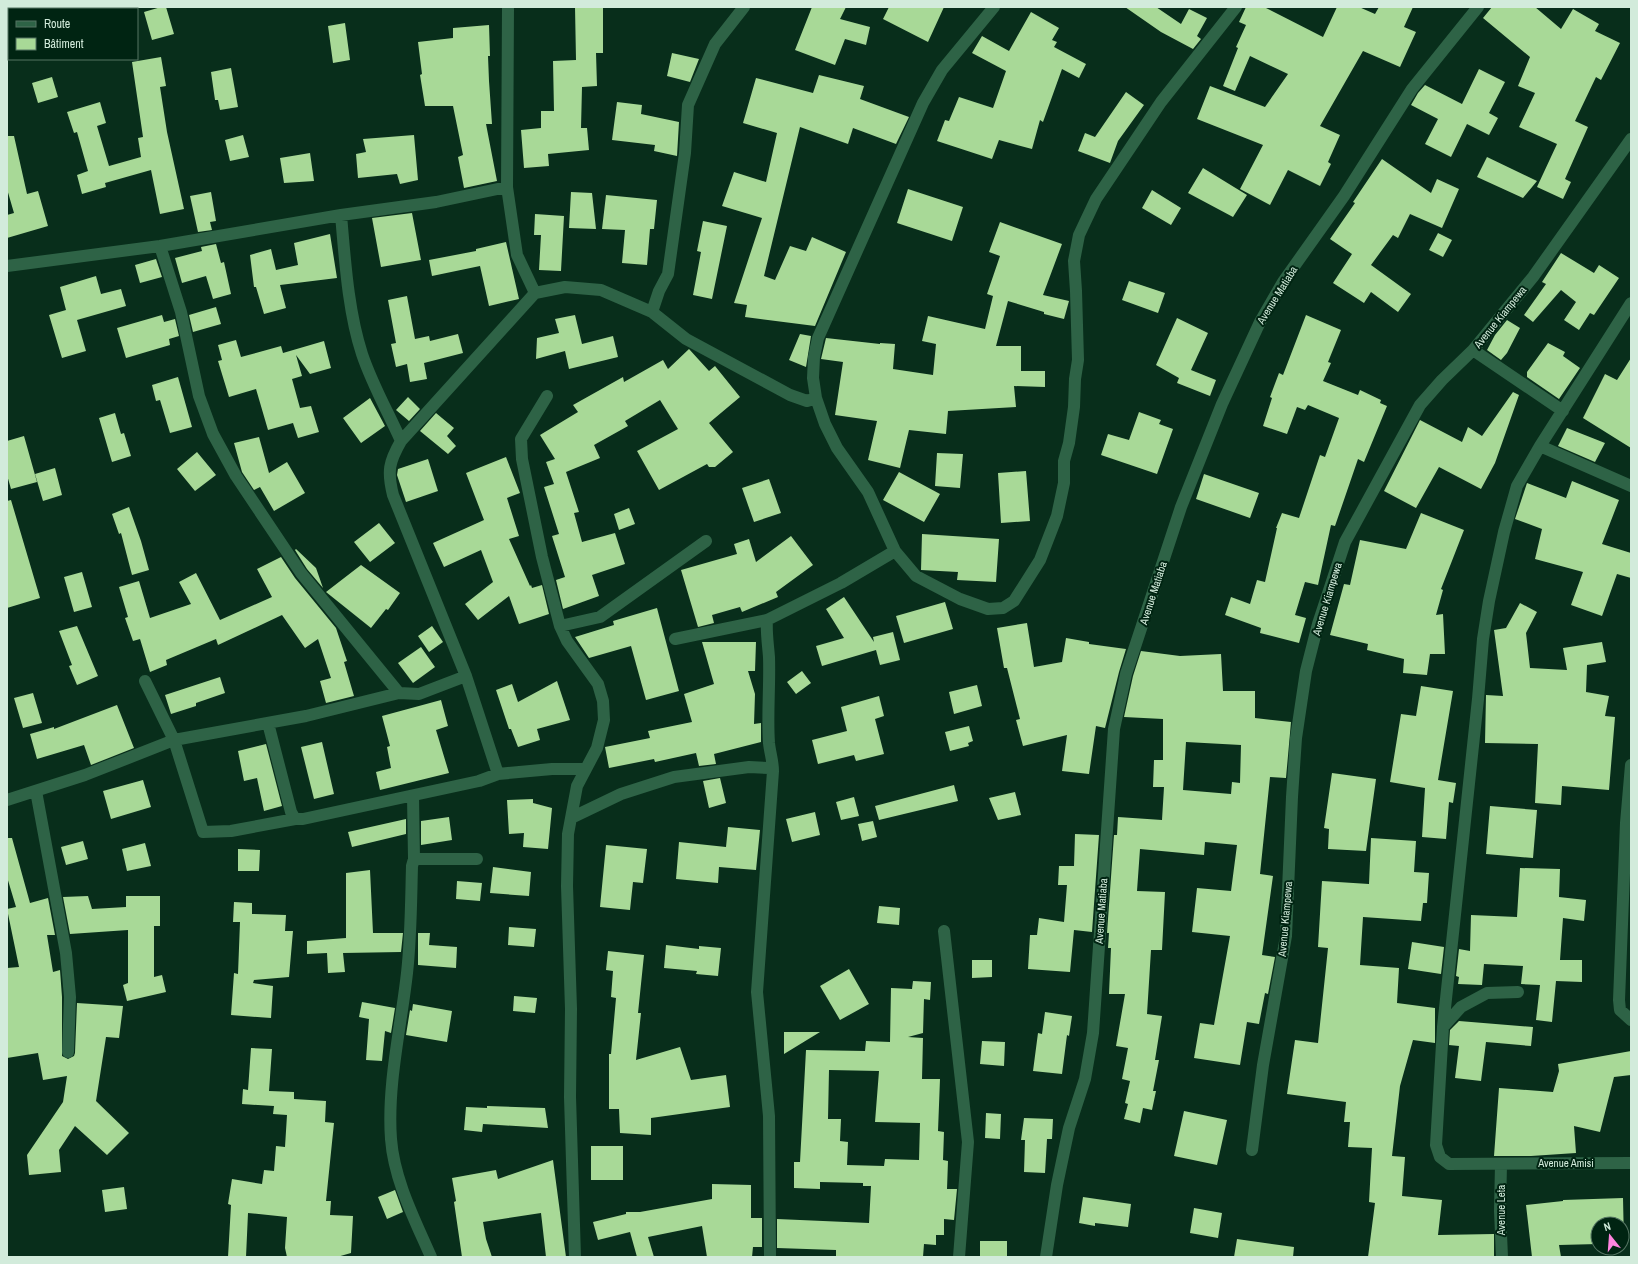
<svg xmlns="http://www.w3.org/2000/svg" width="1638" height="1264" viewBox="0 0 1638 1264" font-family="'Archivo Narrow',sans-serif">
	<style>
		.building { fill: #a8d997; fill-rule: evenodd }
		.lines { fill: none; stroke-linecap: round; stroke-linejoin: round }
		.street { stroke: #2e6346; stroke-width: 12 }
		.labels { text-anchor: middle; dominant-baseline: central; stroke-width: 4; stroke-linejoin: round; paint-order: stroke }
		.street-label { font-size: 11px; fill: #d2ebdb; stroke: #002412 }
	</style>
	<rect width="100%" height="100%" fill="#082e1b"/>
	<path class="building" d="M161 7H166L174 34 152 40 144 12Z
		M575 7H603V53H596L597 86 582 87 581 128H587L589 150 548 154 549 166 524 168 521 130 541 128V111H554L553 61 576 60Z
		M812 7H846L840 19 870 27 866 45 845 39 835 65 795 50Z
		M889 7H944L928 42 883 19Z
		M1125 7H1156L1181 24 1189 9 1207 18 1197 36 1201 39 1193 49 1161 32Z
		M1246 7H1264L1323 37 1337 7H1359L1375 14 1379 7H1413L1404 27 1416 32 1400 67 1363 51 1320 126 1340 135 1328 162 1331 164 1320 186 1288 170 1270 205 1240 189 1263 145 1197 119 1210 86 1265 107 1288 74 1250 56 1235 91 1223 86 1238 48 1236 47 1246 25 1239 22Z
		M1492 7H1535L1561 29 1573 9 1599 24 1595 31 1620 43 1601 80 1596 77 1575 121 1588 127 1565 179 1571 182 1563 199 1537 187 1557 144 1519 127 1535 93 1518 86 1530 57 1483 18Z
		M1031 12 1059 28 1052 40 1057 42 1054 47 1086 64 1079 78 1062 69 1043 122 1040 120 1032 149 999 140 992 159 937 141 945 120 949 121 959 97 993 108 1006 71 972 53 982 36 1009 51Z
		M345 23 350 60 333 63 328 26Z
		M489 25 490 56H488L489 81 492 124H486L497 181 464 188 458 157 463 155 453 106H425L420 75 422 74 418 42 453 38V28Z
		M672 53 699 59 690 82 667 76Z
		M161 57 166 86 160 87 167 132 184 209 160 214 151 170 105 183 106 187 82 194 77 175 88 171 77 132 74 133 67 112 100 102 106 123 97 126 109 166 141 157 138 138 143 137 132 62Z
		M231 68 238 107 220 110 218 100H215L211 72Z
		M1479 69 1505 82 1489 113 1498 118 1489 135 1467 124 1451 157 1425 144 1438 119 1411 105 1418 93 1425 85 1462 104Z
		M819 75 864 86 860 99 909 117 896 144 853 128 848 144 800 127 764 276 775 280 790 246 806 251 812 237 846 252 815 326 745 317 747 305 734 303 762 218 722 206 734 172 766 182 777 133 743 123 756 78 813 93Z
		M52 77 58 97 38 103 32 83Z
		M1126 92 1144 105 1118 141 1110 163 1078 151 1085 133 1095 137Z
		M617 102 642 105 641 114 679 122 677 156 654 151 655 145 612 140Z
		M243 135 249 157 230 161 225 140Z
		M414 135 418 180 400 184 397 174 358 178 356 154 366 152 363 139Z
		M7 136H14L27 194 38 191 48 226 7 238V215L14 213 7 189Z
		M310 153 314 181 284 183 280 158Z
		M1487 157 1537 181 1523 198 1477 177Z
		M1382 159 1431 193 1437 179 1459 189 1442 228 1410 214 1398 238 1393 235 1371 265 1411 294 1398 312 1371 292 1364 303 1333 283 1352 254 1330 239 1355 203 1353 202Z
		M1203 168 1247 195 1233 217 1188 193Z
		M908 189 963 207 952 241 897 223Z
		M1152 190 1181 208 1171 225 1142 208Z
		M211 192 216 221 210 222 212 230 198 232 190 196Z
		M571 192 592 193 596 229 569 228Z
		M606 195 657 200 654 229H650L647 265 622 263 625 230 602 229Z
		M412 213 421 260 381 267 372 218Z
		M535 214 564 216 561 271 539 270 541 235H534Z
		M703 221 727 226 712 299 693 295 701 252 697 251Z
		M1000 222 1062 244 1043 295 1069 301 1064 319 1044 314V312L1008 301 996 346H1021V371H1045V387L1014 386 1016 407 948 411 946 434 909 430 900 468 868 460 877 421 835 415 843 362 821 359 826 338 880 344V343L895 344 893 369 933 375 936 344 922 341 928 316 985 329 993 296 987 294 1000 256 989 252Z
		M1438 233 1452 240 1443 257 1429 250Z
		M330 234 337 278 280 285 286 308 264 314 256 287H254L250 255 271 249 276 270 298 265 294 243Z
		M506 242 519 299 489 306 480 266 432 276 429 260 476 251V249Z
		M216 244 221 263 224 262 231 294 213 299 206 276 182 283 175 258 202 251 201 247Z
		M1561 253 1594 273 1599 265 1619 278 1594 315 1590 313 1579 330 1564 320 1576 302 1561 290 1533 322 1524 315 1546 284 1542 282Z
		M156 259 162 277 140 283 135 265Z
		M96 276 101 294 121 289 126 306 77 320 86 351 62 358 49 315 66 310 60 287Z
		M1129 281 1165 293 1158 313 1122 300Z
		M407 296 415 339 429 336 430 341 458 334 463 353 424 363 427 379 410 382 407 364 396 367 391 344 396 343 388 300Z
		M216 307 221 324 193 332 189 315Z
		M162 315 164 322 175 319 179 336 169 339 170 345 126 358 117 328Z
		M575 315 582 344 613 336 618 357 569 369 565 351 536 359 537 338 559 333 555 319Z
		M1306 315 1341 330 1328 362 1331 363 1323 381 1358 395 1360 390 1381 400 1380 403 1387 406 1364 462 1358 459 1335 526 1331 525 1318 585 1305 582 1295 615 1306 618 1299 643 1260 633 1261 628 1225 615 1231 597 1250 604 1257 580 1265 582 1277 528H1276L1282 513 1299 518 1320 455 1325 457 1339 418 1308 405 1305 410 1297 407 1287 434 1263 426 1272 398 1270 397 1279 373 1283 375Z
		M1177 318 1208 333 1191 370 1216 380 1210 396 1177 383 1179 378 1156 365Z
		M1507 320 1520 328 1507 353 1501 360 1487 350 1495 335Z
		M800 334 811 336 806 367 789 360Z
		M236 340 241 357 281 346 283 353 324 341 331 368 310 374 296 355 302 376 292 379 300 408 311 406 319 432 298 438 293 423 268 430 256 389 229 397 218 361 222 360 218 345Z
		M1548 343 1565 352 1563 356 1580 368 1559 399 1527 377V372Z
		M689 349 709 371 715 366 740 397 709 423 733 452 715 467H709L707 464 659 490 637 451 678 429 660 400 625 421 628 426 594 445 600 458 566 472 579 512 574 513 582 542 615 533 625 564 592 575 599 596 563 609 556 580 565 577 552 536 559 534 544 487 554 484 546 462 555 459 540 435 578 412 573 405 623 377 624 382 663 360 668 369Z
		M1631 358V448L1583 418 1605 374 1617 380Z
		M178 377 192 427 170 433 160 400 156 401 152 385Z
		M1513 392 1519 395 1495 463 1481 489 1439 467 1416 508 1384 491 1420 420 1462 442 1468 427 1482 436Z
		M408 397 420 409 409 421 396 410Z
		M370 398 385 426 361 443 343 418Z
		M1139 412 1161 420 1159 424 1173 429 1157 474 1101 455 1108 434 1129 440Z
		M115 413 121 434 124 433 131 456 112 462 99 418Z
		M436 413 454 428 447 436 456 446 448 454 420 431Z
		M1567 428 1605 443 1595 462 1558 446Z
		M24 436 37 482 11 489 7 475V441Z
		M259 437 269 473 287 462 305 493 274 511 260 487 254 490 242 472 234 443Z
		M197 452 216 475 195 491 177 469Z
		M937 453 963 454 960 488 935 486Z
		M506 457 520 493 507 498 519 536 509 539 530 586 531 585 532 588 542 585 549 614 519 624 509 596 478 620 465 604 493 582 481 550 444 567 433 543 484 520 466 473Z
		M428 459 438 491 406 502 397 475 398 469Z
		M55 468 62 495 43 501 35 474Z
		M1026 471 1030 521 1001 523 998 473Z
		M899 472 940 494 924 522 883 500Z
		M1204 474 1259 493 1250 518 1196 499Z
		M769 479 781 513 754 522 742 488Z
		M1572 481 1619 500 1602 544 1631 553V578L1617 574 1602 616 1571 605 1583 572 1535 559 1542 529 1515 519 1527 483 1566 498Z
		M11 500 40 598 7 608V501Z
		M129 507 141 541 149 570 132 575 121 533 119 534 112 514Z
		M629 508 635 524 619 530 614 514Z
		M1421 513 1464 530 1441 589 1443 590 1436 615 1443 614 1445 654H1430L1427 675 1403 673 1404 659 1367 650 1368 644 1330 635 1344 584 1350 585 1360 540 1406 549Z
		M379 523 395 543 370 562 354 542Z
		M922 534 999 539 996 582 957 580 958 572 921 570Z
		M791 536 813 565 776 592 778 597 742 612 740 607 712 615 714 623 698 627 681 570 737 554 734 544 749 539 756 562Z
		M296 549 316 568 323 588 307 569 295 550Z
		M281 557 295 578 336 628 347 661 344 662 354 696 326 703 320 681 331 678 318 639 305 648 282 615 218 645 216 639 166 660 167 665 150 672 140 639 133 641 125 618 128 617 119 587 139 581 150 618 191 604 179 582 196 573 220 620 272 597 257 569Z
		M361 565 400 593 388 610 386 609 371 628 326 592Z
		M82 572 92 607 74 612 64 577Z
		M844 597 874 642 873 637 893 632 900 660 880 665 876 650 822 666 816 646 844 638 826 609Z
		M945 602 953 629 904 643 896 616Z
		M1520 603 1537 612 1526 633 1530 668 1567 670 1563 648 1602 642 1606 662 1587 665 1586 692 1609 696 1605 716 1615 717 1609 790 1562 786 1561 805 1535 803 1538 744 1485 743 1486 695 1503 696 1494 630 1506 628Z
		M657 608 679 691 646 700 631 646 589 658 575 637 614 625 613 621Z
		M1027 623 1034 667 1062 662 1066 638 1089 642V644L1126 649 1119 672 1105 728 1096 726 1089 774 1062 771 1067 735 1023 746 1016 720 1020 719 1007 668H1004L997 628Z
		M77 626 98 676 77 685 69 666 72 665 59 631Z
		M432 626 443 642 429 652 418 636Z
		M702 642H756L755 671H748L755 694 754 724 761 723V742L714 754 716 764 699 766 696 753 655 762 654 759 609 768 605 747 650 738 648 731 692 722 684 694 714 684Z
		M421 647 435 667 413 683 398 663Z
		M1141 651 1180 656 1221 654 1223 691H1255V718L1291 722 1286 778 1270 777 1260 874 1273 876 1262 955 1275 957 1268 994 1265 993 1259 1024 1247 1022 1240 1065 1194 1058 1200 1023 1214 1025 1230 936 1192 932 1197 888 1231 891 1237 845 1205 842 1204 855 1140 849 1137 891 1165 892 1162 950H1151L1147 1014 1162 1016 1155 1060H1159L1153 1091H1156L1152 1110 1143 1108 1140 1123 1124 1119 1128 1104 1125 1103 1130 1081 1122 1079 1128 1048 1116 1046 1125 994H1109L1111 948H1108L1109 933H1107L1114 835H1117L1118 817 1162 820 1164 787H1153L1154 760H1163V719L1124 717 1133 676ZM1186 742 1241 745 1240 783 1232 782 1231 794 1183 790Z
		M802 671 811 683 796 694 787 682Z
		M220 677 225 693 196 703V706L171 714 165 695Z
		M557 681 570 720 537 729 540 740 518 747 511 729H509L496 690 512 684 518 702Z
		M977 685 982 706 954 714 949 692Z
		M1421 686 1453 691 1438 780 1456 783 1453 803 1449 802 1446 839 1422 837 1425 788 1390 782 1401 714 1416 716Z
		M33 693 42 723 23 728 14 698Z
		M879 696 884 716 875 719 884 754 856 761 854 755 818 764 812 740 847 731 841 707Z
		M441 700 448 726 436 730 449 773 380 790 376 772 391 768 387 747 390 746 382 716Z
		M117 705 134 748 91 765 84 745 37 759 30 734 54 727V729Z
		M969 726 973 741 968 743 969 746 950 751 945 732Z
		M322 742 334 794 314 799 301 747Z
		M266 744 282 806 264 811 257 778 244 781 238 751Z
		M1332 773 1376 779 1366 851 1328 849 1329 829 1324 828Z
		M720 778 726 803 709 808 703 781Z
		M143 780 151 807 111 819 103 791Z
		M954 785 958 801 879 820 875 806Z
		M1015 792 1021 815 998 820 989 798Z
		M854 797 859 816 841 820 836 802Z
		M533 799V803L552 808 548 849 523 847 524 833 509 834 507 800Z
		M1490 806 1537 810 1533 858 1486 854Z
		M815 812 820 835 792 842 786 819Z
		M449 817 452 840 421 845V821Z
		M406 819V834L352 847 348 832Z
		M873 821 877 837 862 841 858 824Z
		M728 827 760 830 756 870 719 867 718 883 676 879 679 842 726 847Z
		M1075 834 1099 835 1092 932 1074 930 1070 972 1028 969 1030 935H1037L1039 918 1064 922 1067 885H1058L1059 866H1074Z
		M7 838H12L30 903 48 898 55 935H47L53 972 60 970 62 997V1056L68 1059 74 1056 75 1053 77 1003 123 1006 119 1038 106 1037 96 1101 129 1133 107 1155 75 1126 59 1150 61 1172 29 1175 27 1155 63 1102 67 1076 43 1080 38 1053 7 1058V968L19 967 7 909 16 907 7 877Z
		M1371 838 1416 841 1414 872 1429 873 1427 903H1423L1421 921 1363 917 1360 965 1399 968 1397 1003 1435 1008V1043L1413 1040 1400 1086 1392 1156 1405 1157 1402 1196 1442 1200 1438 1235 1494 1234V1257H1368L1375 1203 1369 1202 1372 1148 1348 1147 1350 1122H1344L1346 1102 1287 1094 1295 1040 1318 1043 1328 948 1318 947 1322 881 1369 884Z
		M83 841 88 859 66 865 61 847Z
		M145 843 151 866 127 871 122 849Z
		M606 845 647 849 643 883 633 882 630 910 600 907Z
		M238 849 260 850 259 871H238Z
		M493 867 531 872 529 896 490 893Z
		M1520 868 1560 869 1559 897 1586 900 1584 921 1563 918 1560 960H1582V982L1556 981 1552 1022 1536 1020 1540 985 1521 984 1523 966 1484 964 1482 985 1458 984 1459 977 1456 976 1459 949 1470 951 1471 915 1517 917Z
		M370 870 373 933H403L401 952 343 953 345 972 328 973 327 953 307 954V941L346 938V873Z
		M457 881 482 883 480 901 456 899Z
		M88 896 92 909 126 907V896H160V926H154V977L162 975 166 992 127 1001 123 985 128 983V930L70 934 63 897Z
		M234 902 252 903V914L286 915 285 931H293L289 977 254 980 253 983 273 986 271 1018 231 1015 234 973 238 974 240 922H233Z
		M879 906 900 908 899 925 877 923Z
		M509 927 536 929 534 947 508 945Z
		M418 933H430L429 945 457 947 456 968 418 965Z
		M1412 942 1444 947 1441 974 1408 969Z
		M666 945 699 949V946L721 948 718 976 696 974 697 971 664 968Z
		M608 951 644 955 638 1013H641L636 1060 680 1047 691 1080 726 1075 730 1107 651 1118V1135L620 1133 619 1109H609V1054H611L616 998 611 997 613 971 606 970Z
		M972 960H992V977L972 978Z
		M849 969 869 1004 840 1020 820 986Z
		M913 981 931 982 930 1000 924 999 923 1033 908 1037 923 1038 922 1079H940L938 1131 944 1132 943 1160 948 1161 947 1189H957L954 1220 944 1219V1235H936V1245L924 1244 923 1257H836V1250L777 1248V1219L869 1223 871 1186H863V1183L820 1182V1189L794 1188V1162H800L806 1050 865 1051 866 1041 890 1042 891 988 912 989ZM829 1070 879 1071 875 1122 920 1123 919 1160 885 1159 884 1166 847 1165 848 1142 840 1141 841 1119H828Z
		M514 996 537 998 535 1013 513 1011Z
		M362 1002 395 1008 391 1033 385 1031 382 1061 366 1060 369 1019 359 1017Z
		M413 1004 452 1011 447 1042 406 1035 410 1010 412 1011Z
		M1045 1012 1072 1016 1069 1036 1067 1035 1062 1074 1033 1071 1038 1033 1042 1034Z
		M1459 1021 1533 1027 1531 1046 1486 1042 1481 1081 1455 1078 1459 1046 1449 1045 1450 1030Z
		M784 1032H820L784 1054Z
		M982 1041 1005 1042 1004 1066 980 1064Z
		M251 1048 272 1049 269 1091 294 1092V1099L326 1101 325 1122 334 1123 326 1201H331L330 1215 353 1216 351 1253 337 1257H287L285 1248 287 1217 248 1213 246 1257H228L231 1205 228 1204 232 1179 262 1184 264 1170 274 1171 276 1146 285 1147 287 1115 273 1114 274 1106 242 1104 243 1089 248 1090Z
		M1631 1051V1075L1614 1077 1600 1132 1574 1126 1576 1153 1531 1156H1494L1499 1088 1553 1092 1559 1071 1558 1064Z
		M487 1106 545 1108 548 1128 483 1124 482 1132 464 1130 466 1107 487 1108Z
		M1184 1111 1227 1120 1217 1165 1174 1156Z
		M986 1113 1001 1114 1000 1139 985 1138Z
		M1024 1118 1053 1119 1052 1139H1047L1045 1173 1024 1172 1025 1140H1021Z
		M591 1146H623V1180H591Z
		M553 1160 566 1257H546L541 1213 483 1222 486 1239 492 1257H462L454 1202 456 1201 452 1178 496 1170 498 1179Z
		M712 1184 751 1185V1218H762V1247H753L752 1257H707L702 1226 648 1237 654 1257H637L630 1232 598 1240 593 1222 626 1214V1212H640L712 1199Z
		M124 1187 127 1209 105 1212 102 1190Z
		M395 1190 403 1212 387 1219 378 1197Z
		M1083 1197 1131 1204 1128 1227 1095 1223V1226L1079 1223Z
		M1623 1198 1624 1244H1622V1224H1598V1244L1559 1245 1561 1257H1532L1526 1205 1563 1201V1200Z
		M1194 1208 1222 1213 1218 1238 1190 1233Z
		M1237 1239 1294 1247 1293 1257H1234Z
		M980 1241H1007V1257H980Z"/>
	<g class="lines">
		<path class="street" d="M508 7 507 187 517 255 535 293
			M744 7 715 44 688 105 685 153 668 274 659 291 652 312 686 339 790 395 807 401 816 398
			M994 7 942 70 923 103 818 338 814 357 813 378 816 398 825 424 837 448 868 492 895 551 916 576 960 599 988 609 1003 608 1014 601 1040 560 1057 516 1064 483V461L1069 443 1074 407 1075 379 1078 360 1076 291 1074 261 1079 235 1096 199 1161 102 1236 7
			M341 215C345 260 348 311 362 354 372 384 388 412 401 441
			M160 246 181 312 199 396 213 434 236 476 301 573 399 693
			M7 266 160 246 341 215 436 202 507 187
			M1631 303 1540 446 1517 486 1504 532 1489 601 1483 639 1478 699 1443 1027 1436 1145 1440 1157 1449 1164 1631 1163
			M1473 350 1563 411
			M547 396 521 439 522 459 542 557 560 626 567 641 598 684 603 701 604 720 597 748 577 786 568 834 567 886 571 1009 570 1097 575 1257
			M1540 446 1631 486
			M560 626 600 617 706 541
			M675 639 767 620
			M145 681 174 740 203 832 231 831 295 819
			M268 723 291 812 295 819H303L479 781 498 774 552 769H585
			M1631 765 1626 823 1619 1000 1620 1010 1631 1020
			M498 774 466 676 393 495C387 471 389 462 401 441L535 293 565 287 601 290 652 312
			M36 791 66 953 70 997 68 1052
			M413 796 414 859
			M7 800 85 775 174 740 306 716 399 693 419 694 466 676
			M571 818 621 794 674 777 749 767 769 768 773 771
			M944 931 968 1142 959 1257
			M1443 1027 1461 1007 1487 993 1518 992
			M1252 1150 1263 1065 1286 936 1292 797 1296 738 1306 671 1318 624 1345 542 1420 405 1442 380 1473 350 1533 277 1631 139
			M1501 1164 1500 1211 1502 1257
			M431 1257C415 1220 394 1180 391 1139 387 1085 401 1027 407 973 411 938 411 902 412 866L414 859H477
			M770 1257 769 1116 757 992 773 771C773 761 770 753 769 743 767 715 770 686 769 657 768 644 766 632 767 620L841 583 895 551
			M1046 1257 1057 1185 1069 1128 1085 1079 1093 1033 1114 729 1126 674 1181 507 1222 404 1260 322 1283 282 1344 196 1412 89 1478 7"/>
	</g>
	<g class="labels">
		<g class="street-label">
			<text transform="translate(1277 295) rotate(-58)">Avenue Matiaba</text>
			<text transform="translate(1500 317) rotate(-51)">Avenue Kiampewa</text>
			<text transform="translate(1153 593) rotate(-72)">Avenue Matiaba</text>
			<text transform="translate(1327 599) rotate(-73)">Avenue Kiampewa</text>
			<text transform="translate(1101 911) rotate(-86)">Avenue Matiaba</text>
			<text transform="translate(1285 919) rotate(-85)">Avenue Kiampewa</text>
			<text x="1566" y="1163">Avenue Amisi</text>
			<text transform="translate(1501 1210) rotate(-90)">Avenue Leta</text>
		</g>
	</g>
	<rect width="1638" height="1264" fill="none" stroke="#d2ebdb" stroke-width="16"/>
	<rect x="8" y="8" width="130" height="52" fill="#002412" stroke="#547462"/>
	<rect x="16" y="21" width="20" height="6" fill="#2e6346" stroke="#547462"/>
	<text x="44" y="28" font-size="12" fill="#d2ebdb">Route</text>
	<rect x="16" y="38" width="20" height="12" fill="#a8d997" stroke="#547462"/>
	<text x="44" y="48" font-size="12" fill="#d2ebdb">Bâtiment</text>
	<g transform="translate(1610 1236) rotate(343)"><circle r="19" fill="#002412" stroke="#547462"/>
	<path d="M0-3L7 15L0 10L-7 15Z" fill="#ff85df"/>
	<text y="-6" font-size="11" font-weight="bold" text-anchor="middle" fill="#d2ebdb">N</text>
	</g>
</svg>
